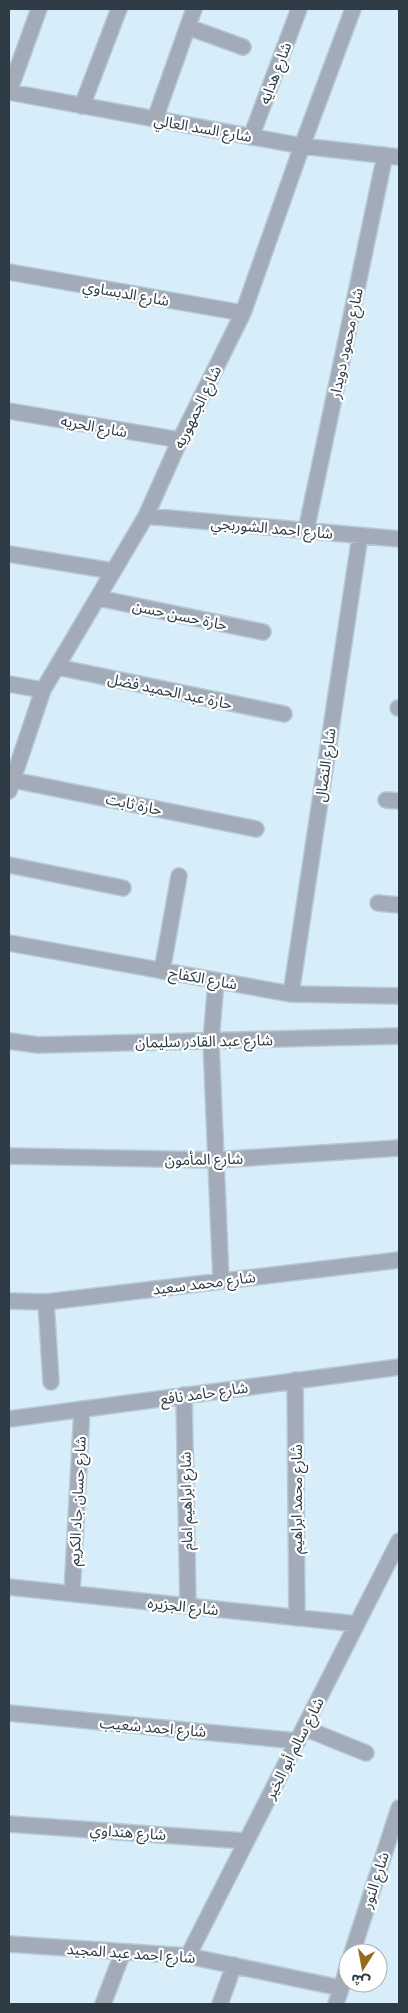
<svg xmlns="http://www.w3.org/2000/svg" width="408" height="2013" viewBox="0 0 408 2013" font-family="'IBM Plex Sans','Noto Sans Arabic',sans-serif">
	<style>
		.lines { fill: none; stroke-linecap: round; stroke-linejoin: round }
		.street-casing { stroke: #b5cad6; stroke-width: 18 }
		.street { stroke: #a3abb9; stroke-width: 15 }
		.labels { text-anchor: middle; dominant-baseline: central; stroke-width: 4.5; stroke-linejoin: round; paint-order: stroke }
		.street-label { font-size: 15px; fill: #2c3b44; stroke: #fff }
	</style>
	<rect width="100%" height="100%" fill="#d7eefa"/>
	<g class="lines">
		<defs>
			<path id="street" d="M39 9 9 92 302 146 399 157
				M188 27 243 47
				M82 106 119 9
				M155 119 194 9
				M251 137 299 9
				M9 272 243 313
				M9 411 180 440
				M146 516 399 539
				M306 531 385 155
				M9 554 113 571
				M98 598 263 632
				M57 667 284 714
				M9 684 43 690
				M398 708H399
				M13 780 256 829
				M9 791 43 690 146 516 180 440 243 313 302 146 353 9
				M386 800 399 801
				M9 865 123 888
				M378 903 399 905
				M9 943 291 994 399 996
				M162 971 179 876
				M216 981 211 1041 221 1281
				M291 994 360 536
				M9 1041 38 1045 399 1036
				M9 1156 216 1160 399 1148
				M9 1301 46 1302 399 1260
				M46 1302 51 1382
				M295 1380 297 1618
				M184 1395 188 1606
				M9 1419 399 1367
				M9 1587 357 1624
				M72 1594 82 1409
				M9 1713 298 1741
				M304 1728 366 1753
				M9 1824 246 1841
				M9 1944 188 1956 341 1988
				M352 1953 399 1808
				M188 1956 399 1541
				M103 2004 123 1952
				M220 2004 234 1965
				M336 2004 348 1966"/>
		</defs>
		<use href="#street" class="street-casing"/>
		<use href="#street" class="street"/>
	</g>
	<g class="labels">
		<g class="street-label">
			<text transform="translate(275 73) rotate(-69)">شارع هدايه</text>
			<text transform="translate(203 128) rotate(10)">شارع السد العالي</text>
			<text transform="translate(126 293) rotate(10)">شارع الدبساوي</text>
			<text transform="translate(346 343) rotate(-78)">شارع محمود دويدار</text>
			<text transform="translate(197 407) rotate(-64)">شارع الجمهوريه</text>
			<text transform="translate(94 426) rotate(10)">شارع الحريه</text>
			<text transform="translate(272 528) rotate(5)">شارع احمد الشوربجي</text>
			<text transform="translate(180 615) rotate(12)">حارة حسن حسن</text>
			<text transform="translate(170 691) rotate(12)">حارة عبد الحميد فضل</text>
			<text transform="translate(325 765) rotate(-82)">شارع النضال</text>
			<text transform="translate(134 804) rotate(12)">حارة ثابت</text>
			<text transform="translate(203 978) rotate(10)">شارع الكفاح</text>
			<text transform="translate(204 1041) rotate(-1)">شارع عبد القادر سليمان</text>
			<text transform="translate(204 1159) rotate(-1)">شارع المأمون</text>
			<text transform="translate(204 1283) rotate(-7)">شارع محمد سعيد</text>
			<text transform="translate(204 1393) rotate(-8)">شارع حامد نافع</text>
			<text transform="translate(296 1499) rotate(-90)">شارع محمد ابراهيم</text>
			<text transform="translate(77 1501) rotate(-87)">شارع حسان جاد الكريم</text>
			<text transform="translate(186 1501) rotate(-91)">شارع ابراهيم امام</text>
			<text transform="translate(183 1606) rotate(6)">شارع الجزيره</text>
			<text transform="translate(153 1727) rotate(5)">شارع احمد شعيب</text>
			<text transform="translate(294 1748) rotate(-63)">شارع سالم أبو الخير</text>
			<text transform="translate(128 1832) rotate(4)">شارع هنداوي</text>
			<text transform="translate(375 1880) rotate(-72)">شارع النور</text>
			<text transform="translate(131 1953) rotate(4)">شارع احمد عبد المجيد</text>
		</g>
	</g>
	<rect width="408" height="2013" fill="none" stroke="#2c3b44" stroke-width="20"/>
	<g transform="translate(363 1968) rotate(191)"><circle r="24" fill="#ffffff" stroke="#abb1b4"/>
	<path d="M0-4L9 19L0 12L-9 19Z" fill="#966a18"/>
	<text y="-8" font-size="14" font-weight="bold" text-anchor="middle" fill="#2c3b44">ش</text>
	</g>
</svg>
